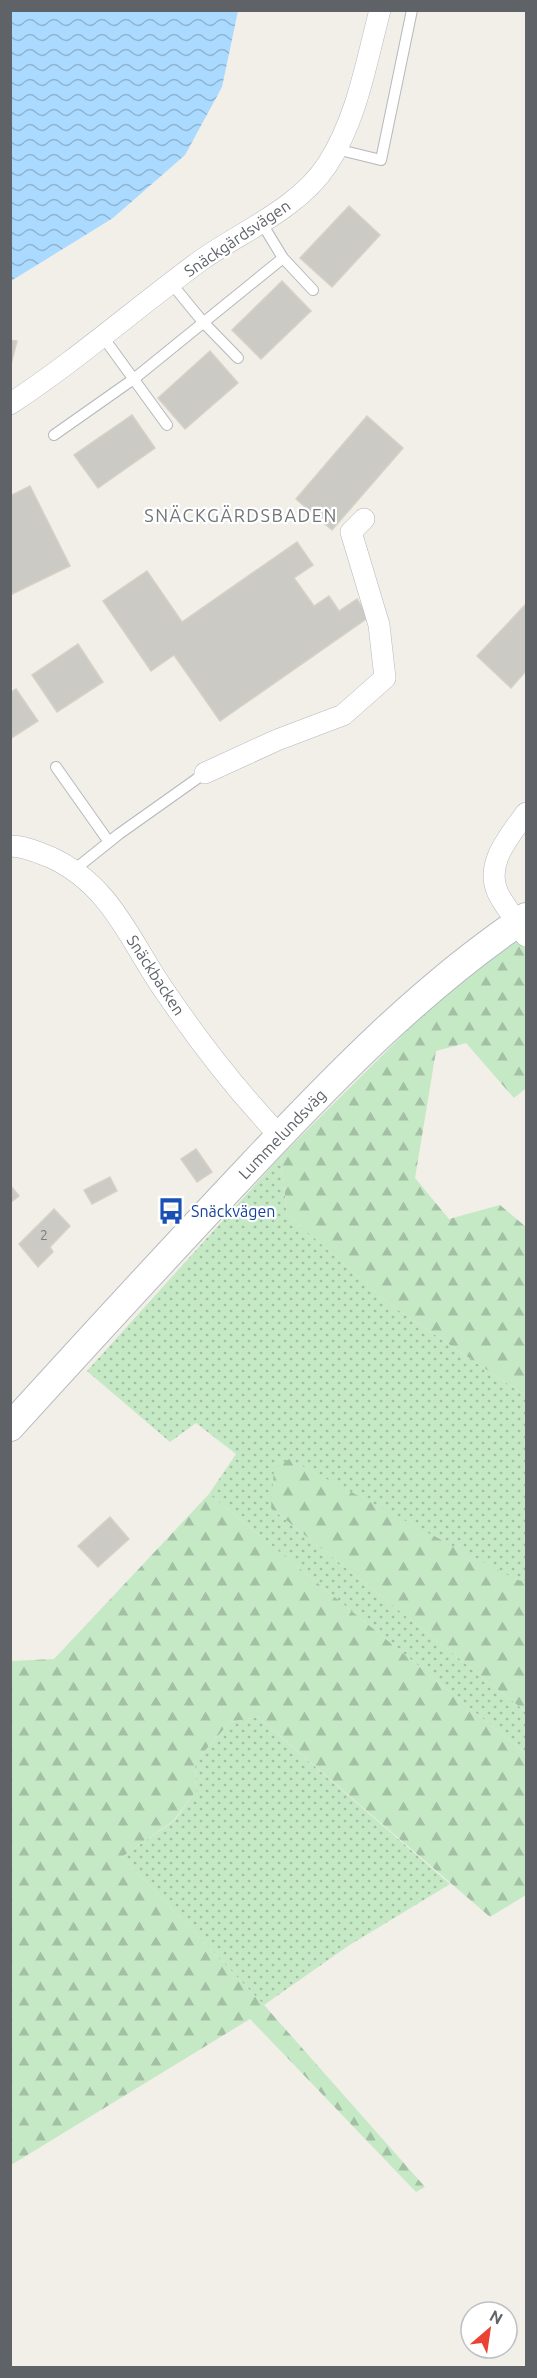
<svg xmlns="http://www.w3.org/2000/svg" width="537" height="2378" viewBox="0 0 537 2378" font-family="Ubuntu,sans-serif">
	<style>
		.grass { fill: url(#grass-dots) }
		.forest { fill: url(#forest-firs) }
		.water { fill: url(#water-waves) }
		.building { fill: #cccac5; stroke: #d6d1c6; stroke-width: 1.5 }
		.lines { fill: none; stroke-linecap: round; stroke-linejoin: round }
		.lane-casing { stroke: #b5b8bc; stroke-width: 12 }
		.street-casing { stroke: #b5b8bc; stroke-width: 22 }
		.secondary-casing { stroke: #b6babf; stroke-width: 30 }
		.lane { stroke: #fff; stroke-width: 10 }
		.street { stroke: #fff; stroke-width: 21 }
		.secondary { stroke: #fff; stroke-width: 28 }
		.labels { text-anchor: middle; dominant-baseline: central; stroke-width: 4.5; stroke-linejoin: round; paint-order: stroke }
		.number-label { font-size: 14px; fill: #7a7d7f }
		.street-label { font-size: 16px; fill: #5f6368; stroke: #fff }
		.transit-label { font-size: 16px; fill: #164399; stroke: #fff; text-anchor: start }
		.neighbourhood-label { font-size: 18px; letter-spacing: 1.5px; fill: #70757a; stroke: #fff }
	</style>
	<defs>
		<pattern id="grass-dots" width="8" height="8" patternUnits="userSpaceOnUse" patternTransform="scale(1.5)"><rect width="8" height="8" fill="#c5e8c5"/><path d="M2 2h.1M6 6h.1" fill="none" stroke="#a3c0a4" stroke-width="1.8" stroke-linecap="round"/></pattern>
		<pattern id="forest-firs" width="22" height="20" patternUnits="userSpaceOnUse" patternTransform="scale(1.5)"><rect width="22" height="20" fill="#c5e8c5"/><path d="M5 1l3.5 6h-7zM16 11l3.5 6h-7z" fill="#a3c0a4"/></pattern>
		<pattern id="water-waves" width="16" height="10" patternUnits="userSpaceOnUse" patternTransform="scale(1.5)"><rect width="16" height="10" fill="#aadaff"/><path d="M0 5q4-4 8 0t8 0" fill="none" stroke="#8eb4d2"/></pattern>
	</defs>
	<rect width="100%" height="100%" fill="#f1efe8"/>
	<path class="grass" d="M281 1156 287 1214 392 1306 526 1396V1581L517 1580 271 1508 526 1712V1754L209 1494 236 1454 196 1423 170 1442 87 1371Z
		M258 1717 450 1884 348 1946 264 2005 122 1857 174 1821 196 1791 195 1762 230 1722Z"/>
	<path class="forest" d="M524 933 526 937V1088L514 1098 466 1043 436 1051 415 1178 449 1219 500 1205 526 1227V1396L392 1306 287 1214 281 1156 442 996Z
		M289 1459 517 1580 526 1581V1712L271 1508 274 1469Z
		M209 1494 526 1754V1895L490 1917 258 1717 230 1722 195 1762 196 1791 173 1821 122 1857 264 2005 425 2187 416 2192 250 2019 11 2165V1661L54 1659Z"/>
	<path class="water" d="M11 10 238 11 222 87 185 155 113 218 11 281Z"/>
	<path class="building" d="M349 206 380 235 332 287 300 258Z
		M282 281 311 311 261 359 232 330Z
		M10 340 17 341 10 368Z
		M210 351 238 383 185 429 158 398Z
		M132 415 155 448 98 488 74 455Z
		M367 416 403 448 332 530 296 499Z
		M30 486 70 566 10 595V496Z
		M297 542 313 565 294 578 314 606 329 596 339 611 357 599 369 617 220 721 174 655 151 671 103 601 147 571 182 622Z
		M526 604V671L511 688 477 656Z
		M78 644 103 682 57 712 32 675Z
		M16 689 38 721 10 739V693Z
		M196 1149 212 1172 197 1182 181 1159Z
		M110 1177 117 1191 92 1204 84 1190Z
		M10 1185 19 1196 10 1203Z
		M54 1209 70 1226 50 1247 53 1252 38 1267 19 1244Z
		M110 1517 129 1539 98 1567 78 1546Z"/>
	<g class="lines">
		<defs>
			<path id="lane" d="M336 149 381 160 412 10
				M261 222 283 258 313 290
				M171 283 203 322 238 358
				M103 337 167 425
				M54 435 135 378 283 258
				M56 767 109 842
				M74 870 119 834 205 773"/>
			<path id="street" d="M10 404C77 360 136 308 200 261 242 231 298 209 327 165 357 119 366 63 380 10
				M205 773 277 740 343 715 385 678 379 625 351 532 364 519
				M526 813C509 837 482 866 500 897 508 911 518 922 526 936
				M10 846C24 846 37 852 50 857 112 885 130 942 166 993 200 1043 238 1092 280 1136"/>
			<path id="secondary" d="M10 1427C90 1339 170 1252 251 1166 336 1076 423 986 526 917"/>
		</defs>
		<use href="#lane" class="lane-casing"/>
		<use href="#street" class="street-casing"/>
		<use href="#secondary" class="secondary-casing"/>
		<use href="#lane" class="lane"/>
		<use href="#street" class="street"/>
		<use href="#secondary" class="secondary"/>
	</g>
	<defs>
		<symbol id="bus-bare" viewBox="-9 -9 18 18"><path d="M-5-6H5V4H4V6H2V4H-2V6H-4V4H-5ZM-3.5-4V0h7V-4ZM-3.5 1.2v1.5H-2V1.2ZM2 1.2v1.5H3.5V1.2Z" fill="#1a4fb4" stroke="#fff" stroke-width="2.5" paint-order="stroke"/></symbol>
	</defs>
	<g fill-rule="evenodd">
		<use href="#bus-bare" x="152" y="1192" width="38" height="38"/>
	</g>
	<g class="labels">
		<g class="number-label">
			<text x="44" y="1235">2</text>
		</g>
		<g class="street-label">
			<text transform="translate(237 238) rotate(-34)">Snäckgärdsvägen</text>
			<text transform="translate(156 975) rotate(57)">Snäckbacken</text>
			<text transform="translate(282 1134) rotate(-46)">Lummelundsväg</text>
		</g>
		<g class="transit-label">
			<text x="191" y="1211">Snäckvägen</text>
		</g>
		<g class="neighbourhood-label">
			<text x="241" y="515">SNÄCKGÄRDSBADEN</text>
		</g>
	</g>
	<rect width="537" height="2378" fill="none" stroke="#5f6368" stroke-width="24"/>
	<g transform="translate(489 2330) rotate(29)"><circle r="28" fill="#ffffff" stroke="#bfc1c3" stroke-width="1.5"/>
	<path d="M0-4.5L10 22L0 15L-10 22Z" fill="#ea4335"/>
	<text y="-9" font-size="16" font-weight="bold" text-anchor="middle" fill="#5f6368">N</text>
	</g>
</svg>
